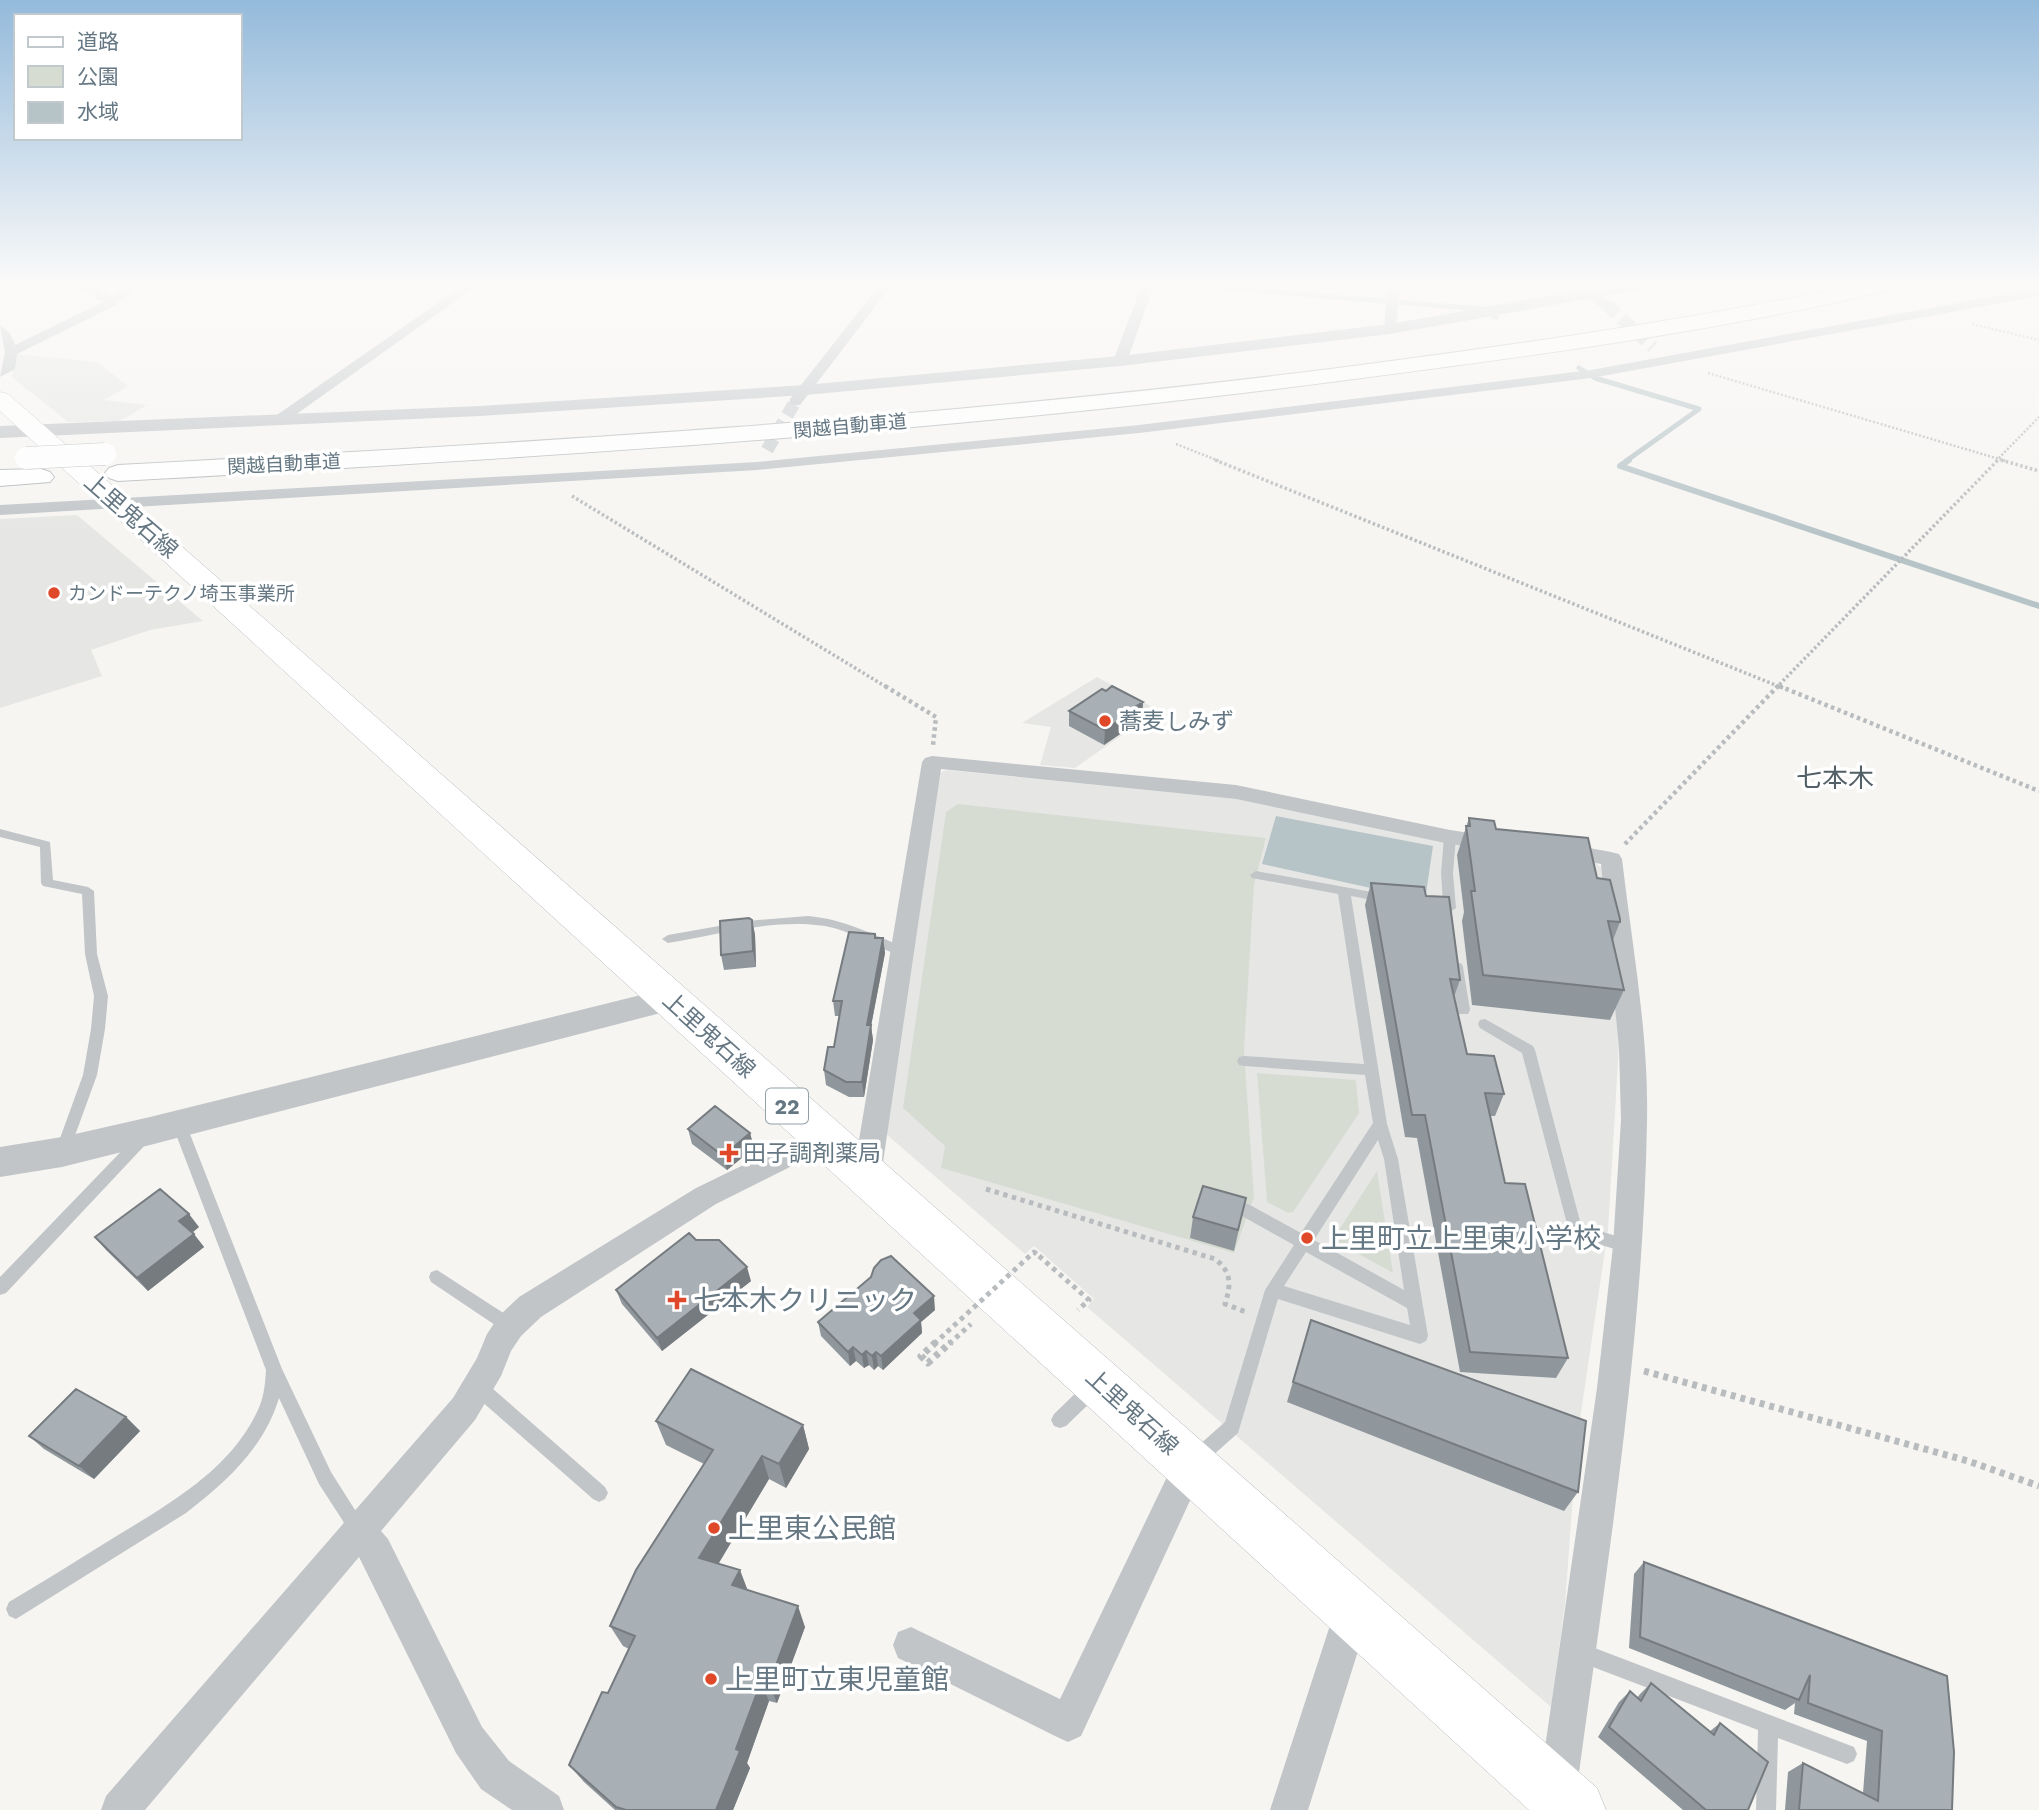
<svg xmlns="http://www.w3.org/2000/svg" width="2039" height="1810" viewBox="0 0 2039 1810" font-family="'Work Sans','Noto Sans JP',sans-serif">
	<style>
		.built { fill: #e6e7e5 }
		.green { fill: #d7dcd3 }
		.water { fill: #b7c4c7 }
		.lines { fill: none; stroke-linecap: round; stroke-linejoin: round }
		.stream-far1 { stroke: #b7c4c7; stroke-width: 5 }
		.stream { stroke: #b7c4c7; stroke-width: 6 }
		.minor-tunnel { stroke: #cacfd1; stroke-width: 13; stroke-dasharray: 13 7; stroke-linecap: butt }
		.primary-casing { stroke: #b2b7ba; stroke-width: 1 }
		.motorway-casing { stroke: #b2b6b9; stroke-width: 2 }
		.path-far4 { stroke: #b9bcbe; stroke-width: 2.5; stroke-dasharray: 2 2; stroke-linecap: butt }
		.path-far3 { stroke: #b9bcbe; stroke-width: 3.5; stroke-dasharray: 2.5 2.5; stroke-linecap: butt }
		.path-far2 { stroke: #b9bcbe; stroke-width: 4.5; stroke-dasharray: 3.5 3.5; stroke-linecap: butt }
		.path-far1 { stroke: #b9bcbe; stroke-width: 5; stroke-dasharray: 4.5 4.5; stroke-linecap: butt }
		.path { stroke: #b9bcbe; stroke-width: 7; stroke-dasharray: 5 5; stroke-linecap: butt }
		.service { fill: #c1c5c8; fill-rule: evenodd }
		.minor { fill: #c1c5c8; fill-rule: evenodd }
		.tertiary { fill: #c1c5c8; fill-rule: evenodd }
		.primary { fill: #fff; fill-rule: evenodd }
		.motorway { fill: #fff; fill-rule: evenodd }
		.motorway-bridge-casing { stroke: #b2b6b9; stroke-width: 23; stroke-linecap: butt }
		.path-bridge { stroke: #b9bcbe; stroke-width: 5; stroke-dasharray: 4.5 4.5; stroke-linecap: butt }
		.motorway-bridge { stroke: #fff; stroke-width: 22 }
		.wall { fill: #90979c }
		.shaded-wall { fill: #767b7f }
		.building { fill: #a8b0b5; stroke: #767b7f; stroke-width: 2 }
		.poi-dot { fill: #df4929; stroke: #fff; stroke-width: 2.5 }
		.labels { text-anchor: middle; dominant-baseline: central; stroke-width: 7; stroke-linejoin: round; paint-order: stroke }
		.far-street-label { font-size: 19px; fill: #657783; stroke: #fff }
		.far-poi-label { font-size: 19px; fill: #657783; stroke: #fff; text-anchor: start }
		.shield { fill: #fff; stroke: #93a0a8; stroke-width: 2 }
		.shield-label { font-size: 21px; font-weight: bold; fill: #657783 }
		.street-label { font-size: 23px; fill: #657783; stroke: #fff }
		.poi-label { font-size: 23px; fill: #657783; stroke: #fff; text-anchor: start }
		.quarter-label { font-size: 26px; fill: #536068; stroke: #fff }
		.near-poi-label { font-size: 28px; fill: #657783; stroke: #fff; text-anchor: start }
	</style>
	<rect width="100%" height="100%" fill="#f6f5f2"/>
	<path class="built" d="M16 354 97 362 128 386 104 400 147 405 120 421 68 422 12 377Z
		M77 515 203 621 150 630 91 650 102 676 0 708V519Z
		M1097 677 1158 710 1075 768 1040 765 1051 727 1022 723Z
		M947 770 1237 799 1457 845 1533 852 1594 862 1602 868 1619 1045 1608 1230 1577 1440 1565 1605 1551 1707 1087 1307 1094 1299 1034 1246 1025 1254 886 1134 939 773Z"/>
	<path class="green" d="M958 804 1266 838 1254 885 1244 1050 1254 1197 1234 1253 941 1168 945 1146 903 1108 946 812Z
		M1257 1073 1356 1080 1359 1113 1293 1212 1288 1213 1267 1202Z
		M1377 1171 1393 1273 1337 1242 1335 1236Z"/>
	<path class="water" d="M1276 816 1433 846 1425 900 1262 864Z"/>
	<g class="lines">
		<path class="stream-far1" d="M1152 282 1482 309 1496 317
			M1579 368 1595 378 1699 409 1626 461"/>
		<path class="stream" d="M1629 460 1620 466 2039 606"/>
		<path class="minor-tunnel" d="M1607 305 1653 347
			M767 450 795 402"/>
		<defs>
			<path id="primary" d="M0 392 8 394 1597 1788 1606 1810H1529L0 411Z"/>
			<path id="motorway" d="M1871 282H1911L1908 286C1726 330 1539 355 1354 379 944 433 531 458 118 481L109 478 105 473 109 468 118 465C528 443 938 419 1346 367 1522 344 1698 319 1871 282Z
				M41 469 50 472 54 477 50 482 0 486V470Z"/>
		</defs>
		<use href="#primary" class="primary-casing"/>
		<use href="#motorway" class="motorway-casing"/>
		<path class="path-far4" d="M1972 324 2039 340
			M1708 373 2006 461
			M1176 444 1219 461
			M1996 461 2039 417"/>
		<path class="path-far3" d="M1215 460 1783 688
			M2001 460 2039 471
			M572 496 888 688
			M1776 688 1998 460"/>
		<path class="path-far2" d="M885 686 936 717 933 745
			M1779 686 2039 791
			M1625 844 1778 686"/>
		<path class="path-far1" d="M986 1189 1215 1259C1232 1272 1231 1285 1225 1304L1246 1312
			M1039 1256 1089 1300 1078 1310
			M934 1344 947 1332
			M949 1344 971 1324"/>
		<path class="path" d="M936 1342 921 1356 928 1363 951 1342
			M1644 1371 1968 1461 2039 1486"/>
		<path class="service" d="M0 829 50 842 53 880 88 887 94 891 97 954 108 996 105 1029 97 1075 69 1152 67 1156 62 1158 57 1156 55 1152 83 1075 91 1029 94 996 85 954 82 894 43 886 41 883 40 847 0 837Z
			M1450 833 1456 837 1453 873 1456 908 1450 912 1442 910 1440 907 1443 903 1441 873 1444 837Z
			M1256 871 1383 894 1389 898 1383 902 1351 896 1387 1124 1398 1159 1428 1336 1426 1341 1420 1344 1278 1299 1238 1433 1202 1465 1196 1468 1190 1465 1187 1459 1190 1453 1225 1422 1265 1290 1294 1245 1240 1215 1237 1210 1240 1205 1245 1203 1250 1205 1301 1233 1373 1123 1365 1075 1244 1066 1239 1065 1237 1061 1239 1057 1244 1056 1364 1064 1338 894 1252 878 1250 875ZM1378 1140 1384 1159 1404 1290 1314 1240ZM1306 1252 1407 1308 1410 1325 1284 1286Z
			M808 916C843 919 873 934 905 948L907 951 905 954 901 956C875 947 852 931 825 926 774 918 718 935 668 943L662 939 668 935 747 921Z
			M1457 962 1462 964 1463 967 1470 1010 1468 1014H1458L1456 1010 1451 967 1452 964Z
			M1485 1019 1533 1046 1535 1050 1581 1225 1632 1241 1635 1246 1632 1251 1627 1253 1570 1235 1522 1053 1480 1028 1478 1024 1480 1020Z
			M179 1118 184 1120 186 1124 282 1369 331 1472 367 1529 364 1535 358 1538 352 1535 319 1484 279 1398C264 1448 226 1482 186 1513L16 1619 9 1616 6 1609 9 1602C43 1582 76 1561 110 1540 164 1507 229 1472 257 1412 264 1398 265 1385 266 1370L172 1124 174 1120Z
			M142 1133 147 1135 149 1139 147 1143 6 1293 0 1295V1277L137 1135Z
			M437 1270 516 1321 518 1326 516 1331 510 1334 504 1331 431 1282 429 1277 431 1272Z
			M478 1379 484 1381 605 1487 608 1493 605 1499 599 1502 593 1499 472 1393 470 1387 472 1381Z
			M1092 1381 1098 1383 1100 1389 1098 1395 1066 1426 1060 1428 1054 1426 1051 1420 1054 1414 1086 1383Z
			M1579 1642 1854 1747 1857 1754 1854 1761 1847 1764 1778 1738 1776 1810H1756L1758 1730 1572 1659 1569 1652 1572 1645Z"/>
		<path class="minor" d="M66 282H82L111 297 130 282H144L116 305 17 354 15 369 0 377 5 352 0 326 10 333 15 345 103 302Z
			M468 282H482L284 423H274V417Z
			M882 282H894L800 405H790V399Z
			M1143 282H1155L1127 361 1125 364H1115L1113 361Z
			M1388 282H1400L1396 329 1390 333 1384 329Z
			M2039 288V296L1591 378 1139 433 757 470 0 515V505L757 462 1139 425 1591 370Z
			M1586 292H1594L1613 305 1603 308 1586 298Z
			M932 756 1236 785 1450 830 1502 838 1505 843 1502 848 1494 850 1450 844 1236 799 941 769 881 1176 877 1184 867 1188 857 1184 853 1176 922 762 925 758Z
			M1562 843 1611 852 1619 854 1622 859C1632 946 1649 1034 1647 1122 1643 1352 1604 1582 1574 1810H1536L1597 1388 1613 1246 1621 1120 1619 1048 1601 864 1554 855 1551 850 1554 845Z
			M822 1127 832 1130 835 1138 832 1146 716 1204 541 1317 521 1336 511 1351 501 1376 475 1420 381 1531 388 1539 482 1727 509 1761 559 1796 564 1810H512L481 1789 456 1753 359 1557 145 1810H101L106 1796 343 1524 346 1517 351 1515 453 1398 477 1358 487 1334 499 1316 519 1297 696 1188Z
			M1191 1448 1203 1452 1207 1464 1081 1736 1068 1742 1055 1736 898 1658 893 1645 898 1632 911 1627 1060 1699 1179 1452Z
			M1352 1595 1365 1600 1370 1613 1308 1810H1270L1334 1613 1339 1600Z"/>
		<path class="tertiary" d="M1628 282H1663L1656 287 1390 334 1120 366 805 395 480 416 0 438V426L480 406 805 385 1120 356 1390 324Z
			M669 988 680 992 685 1000 680 1008 150 1145 62 1167 0 1177V1147L62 1137 150 1117Z"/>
		<use href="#primary" class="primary"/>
		<use href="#motorway" class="motorway"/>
		<defs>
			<path id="motorway-bridge" d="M26 458 105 454"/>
		</defs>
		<use href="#motorway-bridge" class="motorway-bridge-casing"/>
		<path class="path-bridge" d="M947 1332 1034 1252 1039 1256"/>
		<use href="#motorway-bridge" class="motorway-bridge"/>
	</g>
	<path class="wall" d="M1106 691 1143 702 1142 716 1126 727V730L1104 745 1069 726V711Z
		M1469 818 1496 829 1597 878 1620 922 1613 940 1624 990 1610 1020 1472 1005 1462 921 1464 912 1457 855Z
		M1371 883 1426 896 1460 980 1454 997 1467 1054 1504 1094 1495 1116H1490L1505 1183 1568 1358 1556 1378 1460 1372 1417 1138 1405 1137 1365 905Z
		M752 920 755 935 756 967 724 970 721 955Z
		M875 934 876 938H883L885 953 871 1026 873 1040 864 1097H849L826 1085 824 1070 834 1047 839 1016H835L833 1001Z
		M688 1129 750 1133 754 1148 727 1170 692 1144Z
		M1246 1198 1234 1251 1190 1238 1193 1217Z
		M199 1227 192 1233 204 1247 148 1291 106 1250 95 1237Z
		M696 1240 751 1281 662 1351 622 1304 616 1290Z
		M871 1277 935 1310 921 1322 922 1333 883 1370 878 1366 874 1370 869 1365 864 1368 856 1361 850 1366 821 1336 818 1322Z
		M1311 1320 1578 1492 1564 1511 1287 1402Z
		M126 1417 140 1431 94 1479 44 1449 29 1436Z
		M656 1421 803 1425 809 1449 786 1488 769 1479 719 1563 748 1590 805 1627 777 1703 769 1701 747 1763 750 1768 733 1810H615L584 1782 569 1765 608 1693 629 1649 623 1646 610 1626 704 1464 666 1445Z
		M1644 1562 1947 1676 1952 1810H1785L1788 1772 1803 1763 1863 1793 1867 1741 1794 1714 1795 1703 1785 1710 1629 1648 1634 1574Z
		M1651 1683 1709 1732 1720 1723 1748 1810H1683L1598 1737 1619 1702 1630 1691 1637 1698 1640 1694Z"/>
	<path class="shaded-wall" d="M1143 702 1142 716 1126 727V730L1104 745 1105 730 1124 714Z
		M752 920 755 935 756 967 753 951Z
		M883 938 885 953 871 1026 873 1040 864 1097 862 1082 867 1025Z
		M750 1133 754 1148 727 1170 723 1156Z
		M189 1214 199 1227 190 1234 179 1221Z
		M194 1234 204 1247 148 1291 137 1278Z
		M747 1267 751 1281 662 1351 657 1338Z
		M934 1296 935 1310 921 1322 922 1333 883 1370 881 1356 914 1313Z
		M853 1347 856 1361 850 1366 848 1352Z
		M866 1351 869 1365 864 1368 862 1355Z
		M876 1352 878 1366 874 1370 872 1356Z
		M126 1417 140 1431 94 1479 79 1466Z
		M803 1425 809 1449 786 1488 779 1464Z
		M762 1456 769 1479 709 1579 699 1558Z
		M740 1570 748 1591 732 1585Z
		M798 1606 805 1627 777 1703 769 1684Z
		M761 1682 769 1701 747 1763 750 1768 733 1810H716L736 1749Z"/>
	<path class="building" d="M1112 686 1143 702 1124 714 1127 715 1105 730 1069 711 1102 689 1106 691Z
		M1469 818 1494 821 1496 829 1588 838 1597 878 1610 880 1620 919V922L1608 921 1624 990 1483 975 1471 891H1475L1466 826H1470Z
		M1371 883 1424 887 1426 896 1449 897 1460 980 1450 979 1467 1054 1494 1056 1504 1094 1485 1093 1505 1183 1525 1184 1568 1358 1470 1352 1425 1115H1412Z
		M749 918 752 920 753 951 721 955 720 921Z
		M849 932 875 934V938H883L867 1025H871L862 1082H846L824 1070 828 1047H834L842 1001H833Z
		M715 1106 750 1133 723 1156 688 1129Z
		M1203 1186 1246 1198 1238 1230 1193 1217Z
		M160 1189 189 1214 179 1221 194 1234 137 1278 95 1237Z
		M689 1233 696 1240H719L747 1267 657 1338 616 1290Z
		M891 1256 934 1296 914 1313 921 1320 881 1356 876 1352 872 1356 866 1351 862 1355 853 1347 848 1352 818 1322 871 1277 874 1268 881 1260Z
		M1311 1320 1586 1421 1578 1492 1293 1382Z
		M691 1369 803 1425 779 1464 762 1456 699 1558 740 1570 732 1585 798 1606 769 1684 761 1682 736 1749 740 1751 716 1810H626L616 1807 569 1765 602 1692 608 1693 635 1636 610 1626 636 1570 713 1450 656 1421Z
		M76 1389 126 1417 79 1466 29 1436Z
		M1644 1562 1947 1676 1954 1752 1952 1810H1799L1803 1763 1878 1801 1882 1731 1808 1703 1810 1675 1799 1700 1640 1637Z
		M1651 1683 1714 1735 1720 1723 1768 1762 1748 1810H1706L1609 1727 1630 1691 1641 1701Z"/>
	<linearGradient id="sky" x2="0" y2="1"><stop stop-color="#94badb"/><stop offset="0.53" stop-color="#fbfaf9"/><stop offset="1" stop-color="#fbfaf9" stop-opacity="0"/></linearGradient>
	<rect width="2039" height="536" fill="url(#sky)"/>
	<g class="poi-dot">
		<circle cx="54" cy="593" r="7"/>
		<circle cx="1105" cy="721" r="7"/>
		<path d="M725.5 1142.5h7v7h7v7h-7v7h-7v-7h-7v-7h7z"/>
		<circle cx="1307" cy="1238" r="7"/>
		<path d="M673.5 1289.5h7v7h7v7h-7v7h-7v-7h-7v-7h7z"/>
		<circle cx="714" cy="1528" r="7"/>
		<circle cx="711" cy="1679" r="7"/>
	</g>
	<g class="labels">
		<g class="far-street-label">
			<text transform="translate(850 426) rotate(-5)">関越自動車道</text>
			<text transform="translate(284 464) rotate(-3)">関越自動車道</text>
		</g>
		<g class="far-poi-label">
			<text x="68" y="593">カンドーテクノ埼玉事業所</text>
		</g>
		<rect class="shield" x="766" y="1088.5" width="42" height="35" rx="5"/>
		<g class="shield-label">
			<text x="787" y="1106">22</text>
		</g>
		<g class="street-label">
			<text transform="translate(131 516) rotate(41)">上里鬼石線</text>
			<text transform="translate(709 1035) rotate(42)">上里鬼石線</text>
			<text transform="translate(1132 1412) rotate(42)">上里鬼石線</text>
		</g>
		<g class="poi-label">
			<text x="1119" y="721">蕎麦しみず</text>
			<text x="743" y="1153">田子調剤薬局</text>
		</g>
		<g class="quarter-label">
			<text x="1835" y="778">七本木</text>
		</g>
		<g class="near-poi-label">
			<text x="1321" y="1238">上里町立上里東小学校</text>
			<text x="693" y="1300">七本木クリニック</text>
			<text x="728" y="1528">上里東公民館</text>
			<text x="725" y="1679">上里町立東児童館</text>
		</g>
	</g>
	<rect x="14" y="14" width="228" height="126" fill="#ffffff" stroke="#c1c9cd" stroke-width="2"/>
	<rect x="28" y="37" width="35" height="10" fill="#ffffff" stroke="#c1c9cd" stroke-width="2"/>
	<text x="77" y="49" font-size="21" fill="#657783">道路</text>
	<rect x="28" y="66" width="35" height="21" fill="#d7dcd3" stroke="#c1c9cd" stroke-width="2"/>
	<text x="77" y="84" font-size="21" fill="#657783">公園</text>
	<rect x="28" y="102" width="35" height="21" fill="#b7c4c7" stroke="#c1c9cd" stroke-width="2"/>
	<text x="77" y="119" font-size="21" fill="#657783">水域</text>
</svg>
